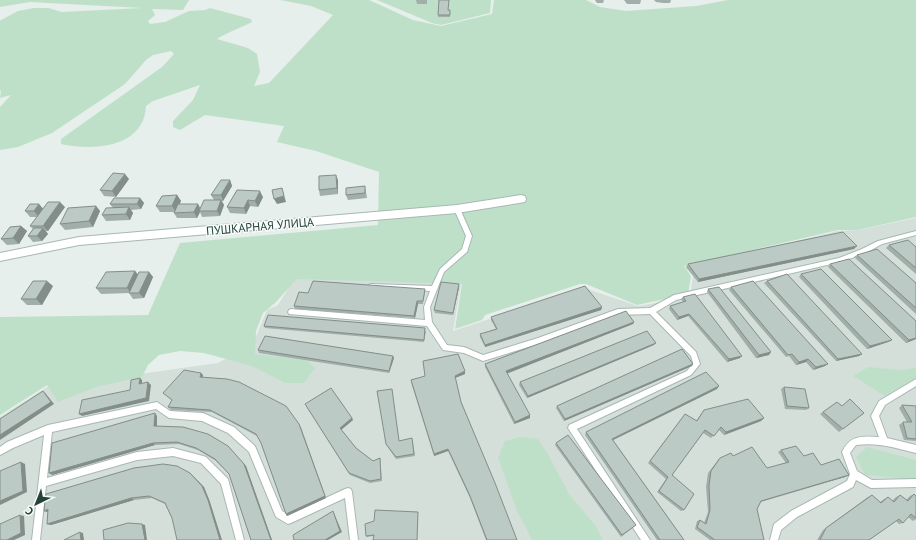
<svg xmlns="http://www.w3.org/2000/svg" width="916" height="540" viewBox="0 0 916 540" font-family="'PT Sans',sans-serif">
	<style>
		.built { fill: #d4dfda }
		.green { fill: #bfe0c8 }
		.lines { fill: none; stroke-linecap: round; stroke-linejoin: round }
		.lane-casing { stroke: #a8b8b2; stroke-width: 2 }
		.street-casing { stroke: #a8b8b2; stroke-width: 2 }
		.lane { fill: #fff; fill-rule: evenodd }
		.street { fill: #fff; fill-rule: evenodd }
		.wall { fill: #a1aea9 }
		.shaded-wall { fill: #838d89 }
		.building { fill: #bbcac4; stroke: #838d89 }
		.labels { text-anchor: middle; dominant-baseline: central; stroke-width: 3; stroke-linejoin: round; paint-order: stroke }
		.street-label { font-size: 12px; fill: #24423a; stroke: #f7fbf9 }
	</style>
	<rect width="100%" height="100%" fill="#e6efeb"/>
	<path class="built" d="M916 218V540H0V417L47 387 218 363 253 344 267 310 278 305 296 276 461 284 453 331 584 288 638 306 690 297 693 276 685 267 838 231 859 230Z"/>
	<path class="green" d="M0 0H189L183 10 152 9 155 15 148 21 150 24 165 22 189 11 205 10 210 8 251 19 252 22C240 28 228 32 217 39L248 48 257 54 260 72 254 86 269 83 333 15 311 6 280 0H369L413 20 441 26 492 14 494 0H586L600 7 626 11 696 6 728 0H916V217L858 230H838L684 266 691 276 688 294 637 305 586 284H580L485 315 482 320 455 329 462 284 297 279 275 303 263 313 256 331 255 354 306 360 315 368 304 383H285L252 366 204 353 180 351 159 355 148 365 142 377 96 387 58 402 47 385 0 415V317L148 315 180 243 378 225 379 172 316 151 277 142 284 126 205 115 180 130 173 127V121L193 100 200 85 153 101 146 106C144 148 93 151 61 144V139L162 67 174 54 171 51 153 55 146 60 125 84 52 133 18 147 0 150V107L11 95 0 98 1 91 0 90V21L1 20 18 11 34 8H48L62 12 142 8 30 2 0 7Z
		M377 0H491L490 13 441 25 432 23Z
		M868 367 900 370 916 368V378L885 396 853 376Z
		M520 437 538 439 549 456 569 494 595 525 603 540H532L517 511 498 458 505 441Z
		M867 447 916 460V480L865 475 856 457Z"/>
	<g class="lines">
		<defs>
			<path id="lane" d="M457 207 460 209 472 236 467 252 444 272 430 307 432 322 447 345 464 347 483 355 538 338 618 309 650 308 674 295 839 258 862 249 878 241 916 231V235L882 244 866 253 840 262 676 300 656 312 696 352 700 364 691 375 577 429 650 540H641L568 428 569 425 687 371 693 363 691 356 650 314 618 315 538 344 483 361 464 353 443 350 427 326 289 314 288 312 289 310 291 309 425 320 424 307 430 291 372 288H370L369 286 370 284H372L432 286 440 269 462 249 466 236 454 209Z
				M916 379V386L885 405 879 416 887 438 916 445V453C896 448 877 442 856 445L850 453 857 471 872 480 916 479V487L871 488 856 480 853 487 797 517 781 530 778 540H770L774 524 791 511 847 481 850 474 842 452C850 435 862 436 879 437L871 416 879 401Z
				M157 402 170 411 203 413 234 427 255 446 282 511 289 515 345 489 348 488 351 489 352 492 358 540H350L345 498 291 523 288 524 276 517 249 452 228 433 202 421 169 418 156 409 52 432 47 478 137 452 173 448 203 456 206 457 228 479 244 540H236L221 484 201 463 173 456 137 460 46 486 40 540H32L44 435 13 448 0 455V447L7 442 48 425Z"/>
			<path id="street" d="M521 195 525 196 526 199 525 202 457 213 79 245 0 261V253L79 237 457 205Z"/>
		</defs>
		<use href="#lane" class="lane-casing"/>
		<use href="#street" class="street-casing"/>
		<use href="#lane" class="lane"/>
		<use href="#street" class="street"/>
	</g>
	<path class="wall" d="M416 0H427V4H417Z
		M595 0H604L603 3H597Z
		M624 0H641L640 4H627Z
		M654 0H671L670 3H663L656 2Z
		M448 10H450V17H438V15Z
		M129 179 116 197 104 196 100 190Z
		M230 180 232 186 223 201H222L224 205 220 216 202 217 200 212 197 218H177L174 213V212H160L156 206 177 195 181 201 179 204H198L200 208 214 200 211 195Z
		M338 180V194L320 196 319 190Z
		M365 186 367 198 348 200 346 195Z
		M237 190 263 197 258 207 250 206 246 214 230 213 227 207Z
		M140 198 144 203 141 209 131 210 133 213 130 220 106 221 102 215 113 208 110 204Z
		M39 204 43 209 65 207 48 231H46L48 234 42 241 33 242 28 236 33 229 30 226 37 217H30L25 211Z
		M96 206 100 211 93 227 65 230 60 224Z
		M21 226 27 231 19 244 7 245 1 239Z
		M889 245 916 247V274L886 248Z
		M854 249 698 282 686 267 688 264Z
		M857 255 916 283V314L854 257Z
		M830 264 916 339 906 343 828 267Z
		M135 271 138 275 149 272 153 277 144 298 133 299 129 293 101 294 96 288Z
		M801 274 892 340 888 342 867 349 799 277Z
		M767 281 862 354 859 356 836 361 764 283Z
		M53 286 42 305H27L21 299Z
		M459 287 453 315 435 313 434 310Z
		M731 287 825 366 813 370 806 362 796 365 789 356 786 357 729 290Z
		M425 289V292L423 304H418L415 318 295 309 294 306 308 293Z
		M708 289 769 355 756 358 707 292Z
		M683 297 740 358 727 362 688 316 677 320 669 309 670 306 683 302 681 299Z
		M602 307 601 310 485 347 480 337V334L496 329 491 320V317Z
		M634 322 633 324 507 373 530 418 514 424 485 367V364Z
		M264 326 426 331 424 342 265 328Z
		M654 345 527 398 519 385 520 382Z
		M258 350 394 358 389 373 259 353Z
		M692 366 564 421 556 408 557 406Z
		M465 371V374L455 378 461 402 517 540H486L470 498 448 451 434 456 411 382V380Z
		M201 373 203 375V378L301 427 326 498 287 516 286 514 261 443 257 436 212 412 171 410 168 407 172 400 163 393Z
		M784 387 809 408 806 410 785 409 781 389Z
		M717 389 613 440 684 540H657L585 435 586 432Z
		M837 402 842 406 864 413 839 432 820 414Z
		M305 404 352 418 353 420 341 430 356 448 373 461 380 458 382 481 370 483 350 475Z
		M902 405 916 406V441L904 440 899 425 903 422H907L899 408Z
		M704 410 764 418 761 421 724 435 719 430 711 438 703 433 672 475 684 510 681 511 657 492 666 479 648 463 685 414 696 421Z
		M157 416V426L228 446 246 466 272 540H251L229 474 216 461 198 450 179 444 155 445 52 475Z
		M412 438 415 456 396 459 387 446 386 444Z
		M556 443 636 525 621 537 555 445Z
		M781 450 804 456 821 465 849 475 845 477 761 502 757 509 764 540H710L695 529 697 521 700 520 704 523 708 512 706 487 708 473 718 460 720 458 733 456 767 468 786 463 778 452Z
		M190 473 204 487 210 502 172 518 165 504 152 498 134 500 51 525 47 524 48 512 44 511Z
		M914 494 916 496V519L913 521 908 517 903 523 899 524 896 521 869 540H817L823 530 868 497 872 495 880 502 884 499 888 497 892 501 896 497 900 495 906 500 910 496Z
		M418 514 417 540H373L374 536 366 537V536Z"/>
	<path class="shaded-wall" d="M125 174 129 179 116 197 112 191Z
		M336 175 338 180V194L337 188Z
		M230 180 232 186 223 201 221 195Z
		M282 188 286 202 277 204 274 199Z
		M260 191 263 197 258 207 255 201Z
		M177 195 181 201 176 212 172 206Z
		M140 198 144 203 141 209 137 204Z
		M221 200 224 205 220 216 217 211Z
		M248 200 250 206 246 214 244 208Z
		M60 202 65 207 48 231 43 226Z
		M39 204 44 210 39 217 34 211Z
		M198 204 201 210 199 211 200 212 197 218 194 212Z
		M96 206 100 211 93 227 89 221Z
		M129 207 133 213 130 220 126 214Z
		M21 226 27 231 19 244 13 238Z
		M43 228 48 234 42 241 37 236Z
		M857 246 854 249 698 282 699 279Z
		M135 271 140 277 131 293 127 288Z
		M149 272 153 277 144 298 139 293Z
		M47 281 53 286 42 305 36 299Z
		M459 284V287L453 315V313Z
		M417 301 418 304 415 318 414 316Z
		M602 307 601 310 485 347V345Z
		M689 314 688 316 677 320 679 317Z
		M634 322 633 324 506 374V371Z
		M916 338V339L906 343 909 340Z
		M892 340 888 342 867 349 870 346Z
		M656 343 654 345 527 398 528 396Z
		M771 352 769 355 756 358 759 355Z
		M862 354 859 356 836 361 838 359Z
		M393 356 394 358 389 373V371Z
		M742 356 740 358 727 362 729 359Z
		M808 359 806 362 796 365 799 362Z
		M693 364 692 366 564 421 565 419Z
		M828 364 825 366 813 370 816 367Z
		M465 371V374L455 378V376Z
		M201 373 203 375 202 380 200 377Z
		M140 378 142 380V387L139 384Z
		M148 382 151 385 149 401 82 416 79 414Z
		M719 386 717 389 611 441 612 439Z
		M43 391 46 394 54 404 0 440V435Z
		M155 413 157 416V429L154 426Z
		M530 415V418L514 424 515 422Z
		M352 418 353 420 341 430 340 428Z
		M764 418 761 421 724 435 726 432Z
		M299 424 326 498 287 516 286 514Z
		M153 443 155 445 52 475 49 473Z
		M448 449V451L434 456V454Z
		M21 462 25 464 27 492 0 505V501Z
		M244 464 246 466 272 540H271Z
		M190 473 204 487 210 502 222 540H220Z
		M849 475 845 477 758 502 761 501Z
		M131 498 134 500 51 525 47 524Z
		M48 509 52 511 47 512 44 511Z
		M333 511 342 532 328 540H325Z
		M20 515 24 516 25 535 14 540H7Z
		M142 524 145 525 147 540H145Z
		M80 532 83 533 84 540H81Z"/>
	<path class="building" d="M439 0H449L448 10H450V15H438Z
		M113 173 125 174 112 191 100 190Z
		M336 175 337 188 319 190V176Z
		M221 180H230L221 195H211Z
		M365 186V193L346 195V188Z
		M282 188 284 196 274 199 272 190Z
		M237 190 260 191 255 201 248 200 244 208 227 207Z
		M177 195 172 206H156L162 196Z
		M114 198H140L137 204H110Z
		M204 200H221L217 211H199Z
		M48 202H60L43 226H30Z
		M30 204H39L34 211H25Z
		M178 204H198L194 212 174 213Z
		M96 206 89 221 60 224 68 208Z
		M129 207 126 214 102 215 106 208Z
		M21 226 13 238 1 239 10 227Z
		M34 228H43L37 236H28Z
		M843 232 857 246 699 279 688 264Z
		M908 240 916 247V268L889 245Z
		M877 249 916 283V308L857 255Z
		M849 259 916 321V338L909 340 830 264Z
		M821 269 892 340 870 346 801 274Z
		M135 271 127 288H96L106 272Z
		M139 272H149L139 293H129Z
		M787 274 862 354 838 359 767 281Z
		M33 281H47L36 299H21Z
		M313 281 425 289 423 301H417L414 316 294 306 299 292 308 293Z
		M753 281 828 364 816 367 808 359 799 362 792 354 788 355 731 287Z
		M441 282 459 284 453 313 434 310Z
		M585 286 602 307 485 345 480 334 497 329 491 317Z
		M719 287 771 352 759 355 708 289Z
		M695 294 742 356 729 359 689 314 679 317 670 306 686 301 683 297Z
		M626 311 634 322 506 371 530 415 515 422 485 364Z
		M268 315 425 328 424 340 264 326Z
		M647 331 656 343 528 396 520 382Z
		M265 336 393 356 389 371 258 350Z
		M682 349 693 364 565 419 557 406Z
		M458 354 465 371 455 376 461 402 495 483 517 540H487L470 496 448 449 434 454 411 380 425 376 423 361Z
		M184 370 201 373 200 377 227 379 239 382 286 406 299 424 325 496 286 514 261 443 256 434 210 410 168 407 172 400 163 393Z
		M706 372 719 386 612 439 684 540H660L586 432Z
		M140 378 139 384 148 382 146 398 79 414 82 400 130 390 131 380Z
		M784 387 805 389 809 408 787 406Z
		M331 388 352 418 340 428 356 448 373 461 380 458 381 479 370 481 349 473 305 404Z
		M392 389 399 441 412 438 414 454 396 457 386 444 377 391Z
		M43 391 51 402 0 435V419Z
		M748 399 764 418 726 432 721 427 714 436 705 430 672 475 694 494 684 510 659 491 668 477 650 461 685 414 697 421 704 410Z
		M850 399 864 413 843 429 823 412 837 402 842 406Z
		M902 405 916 406V439L907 438 903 422H912Z
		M155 413 154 426 183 427 208 434 228 446 244 464 271 540H251L229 474 215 459 196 448 177 442 153 443 49 473 52 443Z
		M568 435 636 525 622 535 556 443Z
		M796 446 804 456 813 453 821 465 839 459 849 475 761 501 757 509 764 540H715L697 527 700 520 706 524 710 510 709 485 711 471 720 458 731 453 733 456 752 447 767 468 789 462 781 450Z
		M21 462 23 491 0 501V471Z
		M163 464 177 466 190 473 202 486 208 500 220 540H177L172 518 165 503 149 496 131 498 47 524 48 509 44 511 46 494 134 468Z
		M914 494 916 496V518L911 514 903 523 899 519 869 540H820L826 528 872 495 881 503 888 497 894 502 900 495 908 501Z
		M375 510 418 512 417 540H373L374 535 366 536 365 524 374 521Z
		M333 511 340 531 325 540H294L293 535Z
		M20 515 21 533 7 540H0V524Z
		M128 523 142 524 145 540H104L103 530Z
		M80 532 81 540H64Z"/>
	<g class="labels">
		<g class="street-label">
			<text transform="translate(260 226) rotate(-5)">ПУШКАРНАЯ УЛИЦА</text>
		</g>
	</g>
	<g transform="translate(36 504) rotate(223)" stroke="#f7fbf9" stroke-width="3" paint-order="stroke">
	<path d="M0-3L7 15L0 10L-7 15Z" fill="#24423a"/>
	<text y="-6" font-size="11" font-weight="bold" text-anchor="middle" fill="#24423a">С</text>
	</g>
</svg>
